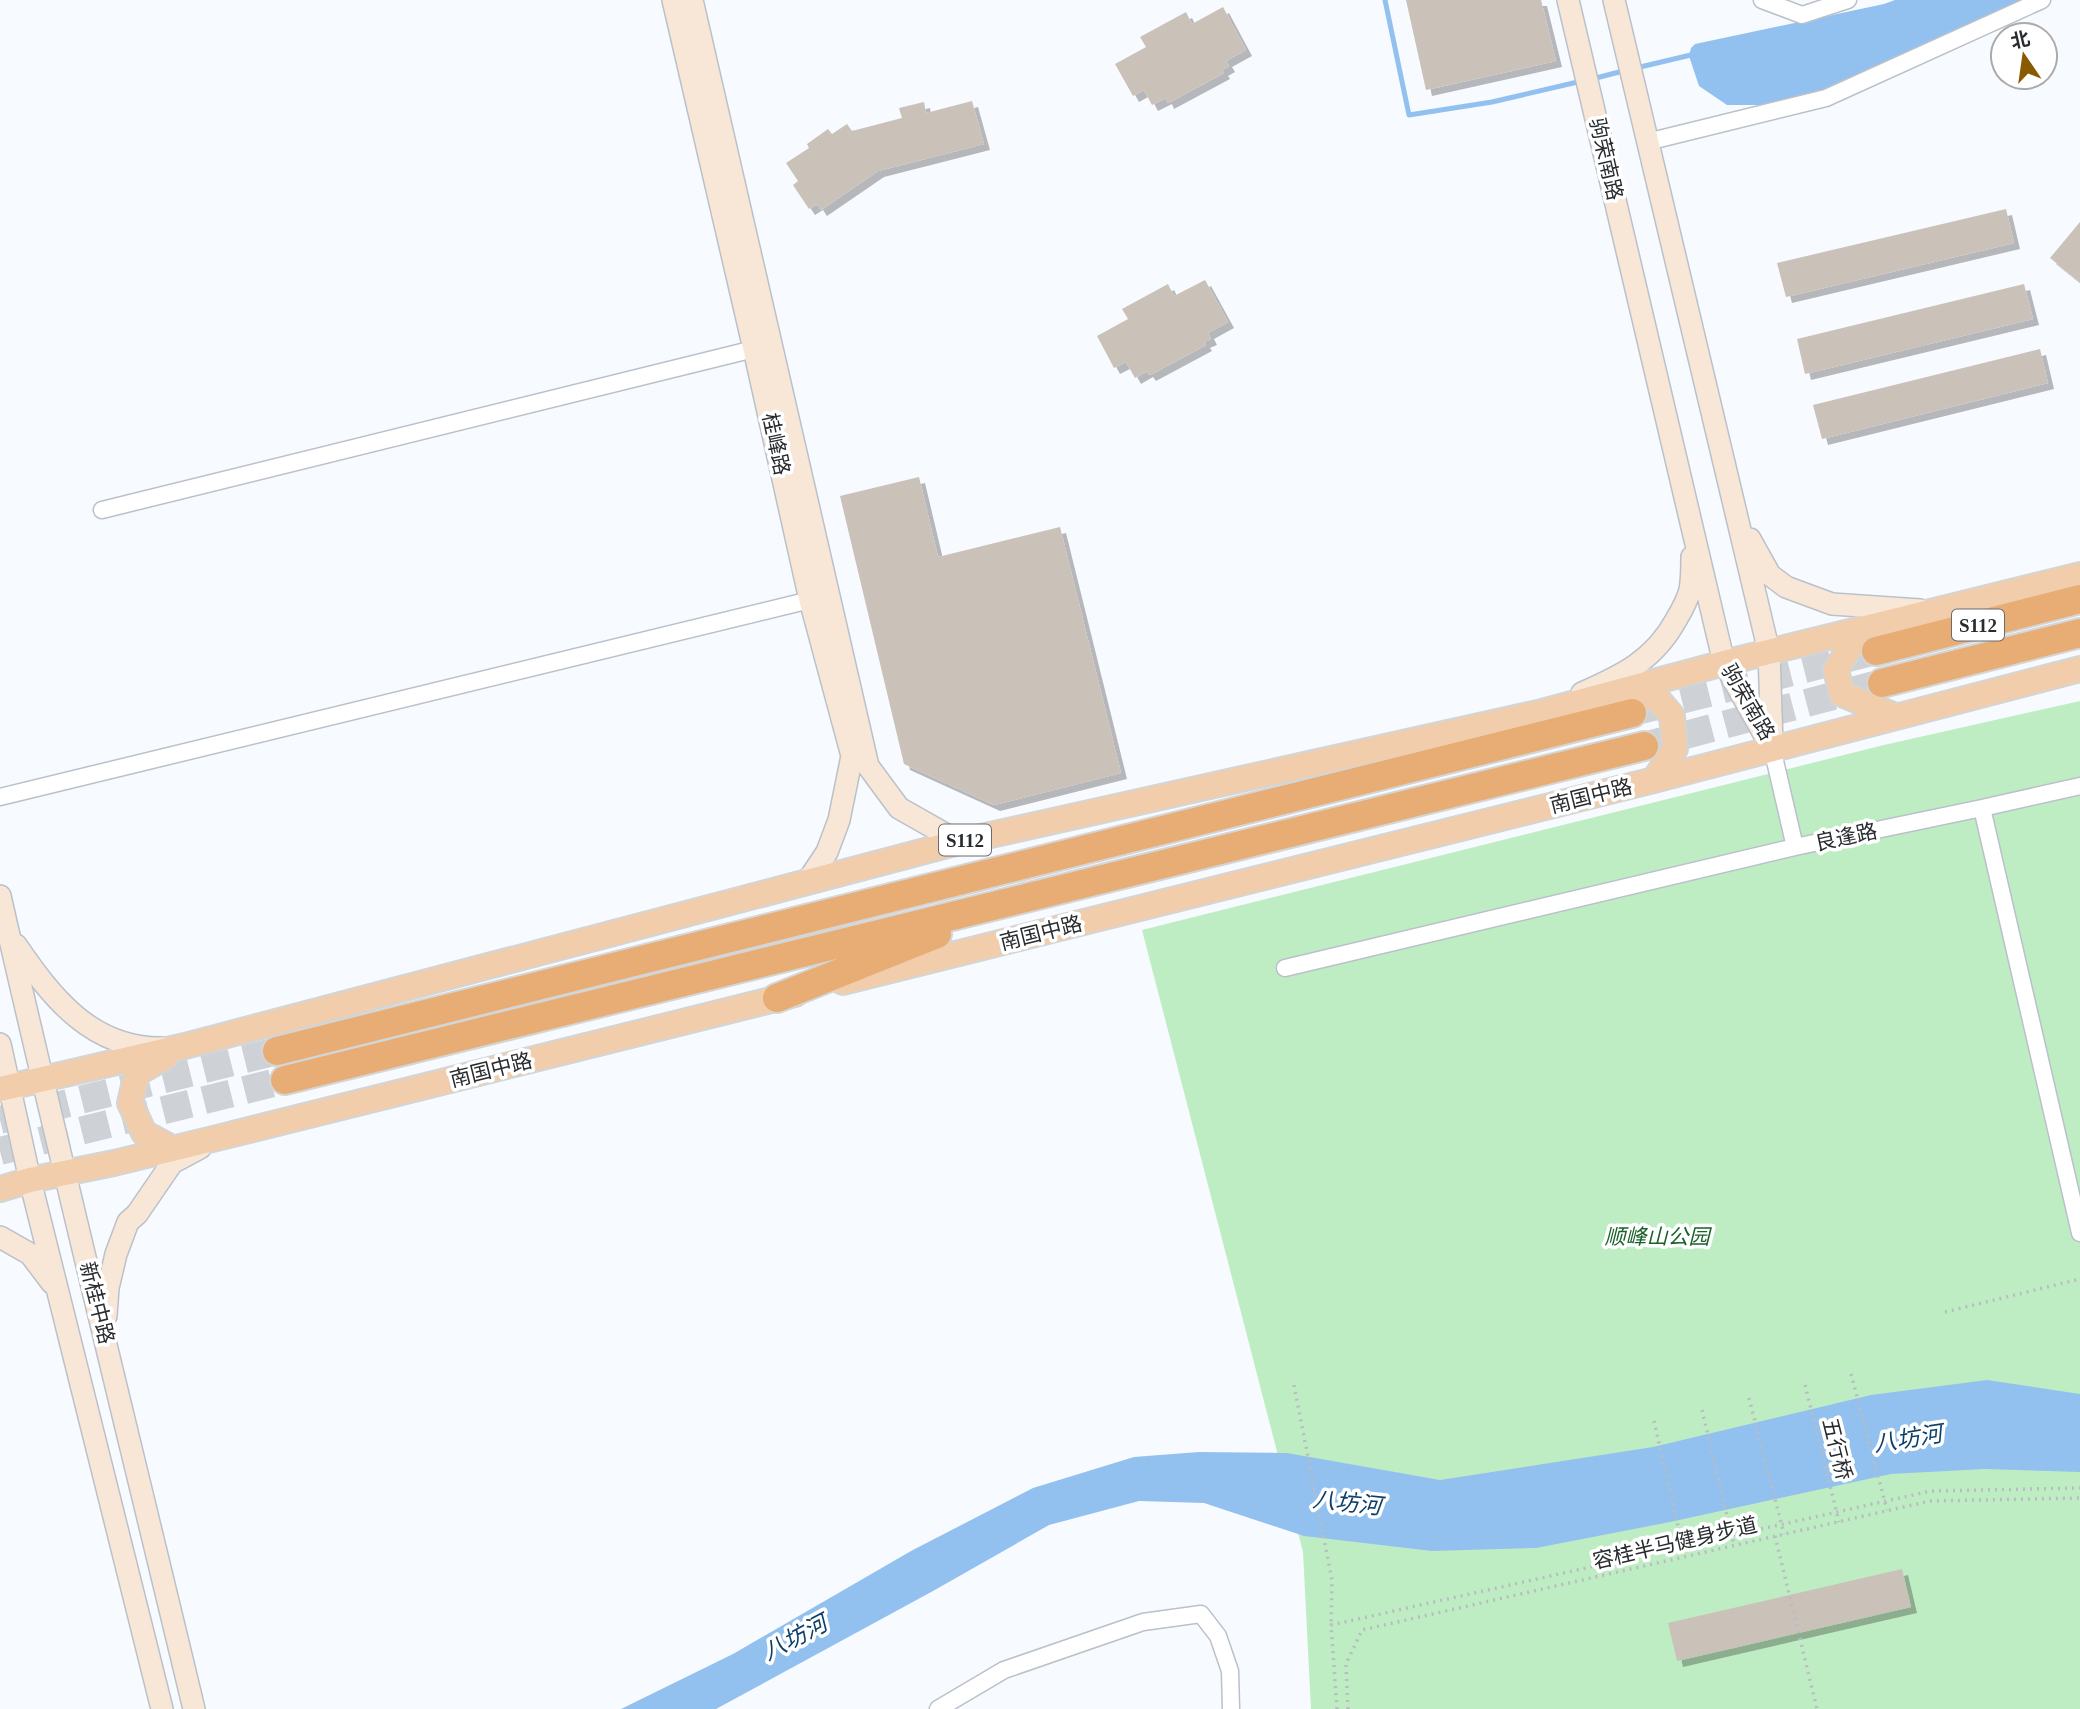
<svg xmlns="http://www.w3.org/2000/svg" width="2080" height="1709" viewBox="0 0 2080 1709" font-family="'Times New Roman','Noto Sans SC',serif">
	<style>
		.green { fill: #bfedc3 }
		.water { fill: #93c1ef }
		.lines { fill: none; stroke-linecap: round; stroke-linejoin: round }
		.stream { stroke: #93c1ef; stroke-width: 5 }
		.building { fill: #cac1b9; filter: url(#shadow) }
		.highway-tunnel { stroke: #ced1d5; stroke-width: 28; stroke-dasharray: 28 14; stroke-linecap: butt }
		.street-casing { stroke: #bac1ca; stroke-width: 19 }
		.secondary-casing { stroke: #bac1ca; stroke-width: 24 }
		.primary-casing { stroke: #d4d5d5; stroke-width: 28 }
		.highway-casing { stroke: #d4d5d5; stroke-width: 32 }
		.path { stroke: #b9bcc0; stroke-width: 3.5; stroke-dasharray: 2 5; stroke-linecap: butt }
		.street { stroke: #fff; stroke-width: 16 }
		.secondary { stroke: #f8e6d6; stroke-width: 21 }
		.primary { stroke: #f1cdac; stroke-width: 24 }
		.highway { stroke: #e8ac75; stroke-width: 28 }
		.path-bridge { stroke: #b9bcc0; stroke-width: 3.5; stroke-dasharray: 2 5; stroke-linecap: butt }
		.labels { text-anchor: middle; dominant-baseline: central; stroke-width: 7; stroke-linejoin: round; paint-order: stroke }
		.shield { fill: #fff; stroke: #696b6d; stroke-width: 2 }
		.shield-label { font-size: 19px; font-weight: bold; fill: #292c2f }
		.street-label { font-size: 21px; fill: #292c2f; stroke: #fff }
		.park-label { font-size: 21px; font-style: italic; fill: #1a622a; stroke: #fff }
		.water-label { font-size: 23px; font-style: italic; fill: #0d3f6a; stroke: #fff }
	</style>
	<defs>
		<filter id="shadow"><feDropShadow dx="6" dy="6" stdDeviation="0" flood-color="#0004"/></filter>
	</defs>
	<rect width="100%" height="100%" fill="#f7fafe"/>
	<path class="green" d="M2080 701V1709H1311L1303 1552 1142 930 1884 745Z"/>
	<path class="water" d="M1895 0H2028L1840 89 1762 105H1727L1699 86 1689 56 1691 48 1695 44 1884 4Z
		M1987 1380 2080 1394V1472L1984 1469 1891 1474 1670 1522 1536 1548 1432 1551 1304 1536 1204 1503 1139 1501 1049 1525 933 1591 716 1709H621L733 1654 911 1551 1033 1488 1134 1457 1199 1452 1287 1453 1440 1480 1653 1447 1871 1395Z"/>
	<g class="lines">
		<path class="stream" d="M1385 0 1409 115 1492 102 1582 81
			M1636 68 1695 54
			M1592 79 1627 70"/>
	</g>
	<path class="building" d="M1406 0H1541L1556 61 1426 90Z
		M1223 7 1246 50 1226 61 1229 66 1222 70 1224 73 1168 103 1166 98 1152 105 1144 90 1133 96 1115 64 1146 47 1140 37 1186 12 1192 24Z
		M972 101 984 144 878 171 821 210 817 204 809 209 793 185 798 181 786 163 809 148 807 144 828 129 832 134 847 124 852 131 902 118 899 108 924 102 926 113Z
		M2006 209 2014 243 1786 297 1777 263Z
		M2080 222V282L2050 258Z
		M1205 280 1228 322 1208 333 1211 339 1204 342 1206 345 1150 375 1147 371 1135 378 1126 362 1114 368 1097 336 1128 319 1122 309 1168 284 1174 296Z
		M2024 284 2033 319 1805 374 1797 339Z
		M2040 349 2048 383 1822 439 1813 405Z
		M919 477 938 557 1060 527 1121 773 994 805 904 764 840 496Z
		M1902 1569 1911 1607 1677 1661 1668 1623Z"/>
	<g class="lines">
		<path class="highway-tunnel" d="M1641 710 1876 651
			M1644 746 1882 683
			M0 1120 277 1051
			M0 1151 285 1080"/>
		<defs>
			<path id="street" d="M1762 0 1802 15 1848 0
				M1647 142 1826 98 2042 0
				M102 510 754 349
				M1772 748 1795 847
				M0 797 810 600
				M1982 808 2080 786
				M1285 968 1795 847 1982 808 2080 1233
				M938 1709 1004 1670 1143 1622 1201 1614 1218 1636 1230 1671 1231 1709"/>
			<path id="secondary" d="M673 0 754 349 810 600 852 756 839 820 827 852 807 882
				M692 0 868 766 899 808 959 842
				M1568 0 1724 663 1772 748
				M1614 0 1769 652 1772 743
				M1750 539 1770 575 1786 587 1832 604 1920 610
				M1582 693C1623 675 1654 660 1676 620 1682 610 1687 601 1690 590 1692 579 1692 568 1692 557
				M0 896C62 1168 129 1438 194 1709
				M16 945C52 998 92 1049 162 1048
				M0 1044 30 1180 162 1709
				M0 1237 30 1254 52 1283
				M106 1316 108 1288 116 1254 128 1222 137 1214 172 1163 200 1148"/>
			<path id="primary" d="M1874 630 1855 639 1836 670 1842 694 1895 716
				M1626 697H1656L1672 716 1675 749 1654 780
				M843 982 1654 780 2080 669
				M165 1057 137 1073 130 1103 144 1133 172 1148
				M0 1089 185 1046 959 842 1538 713 1724 663 2080 575
				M0 1189 30 1180 114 1163 217 1138 795 994"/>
			<path id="highway" d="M1876 651 2080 599
				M1882 683 2080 633
				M777 998 937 934
				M277 1051 1632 713
				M285 1080 1644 746"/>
		</defs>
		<use href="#street" class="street-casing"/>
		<use href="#secondary" class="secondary-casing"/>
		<use href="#primary" class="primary-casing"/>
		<use href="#highway" class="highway-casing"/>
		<path class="path" d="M1945 1312 2080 1279
			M1294 1385 1332 1580 1331 1625
			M1775 1536 1817 1709
			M1337 1709 1331 1625 1931 1491 2080 1488
			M1348 1709 1346 1664 1362 1630 1930 1501 2080 1498"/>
		<use href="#street" class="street"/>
		<use href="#secondary" class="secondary"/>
		<use href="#primary" class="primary"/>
		<use href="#highway" class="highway"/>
		<path class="path-bridge" d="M1851 1374 1887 1510
			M1805 1385 1839 1522
			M1749 1398 1784 1534
			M1702 1410 1734 1545
			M1654 1421 1685 1557"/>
	</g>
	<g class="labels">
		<g class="shield">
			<rect x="1952" y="609.5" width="52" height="31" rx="5"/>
			<rect x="939" y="824.5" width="52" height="31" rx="5"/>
		</g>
		<g class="shield-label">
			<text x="1978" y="625">S112</text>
			<text x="965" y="840">S112</text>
		</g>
		<g class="street-label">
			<text transform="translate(1606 159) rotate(77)">驹荣南路</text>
			<text transform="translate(776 444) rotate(78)">桂峰路</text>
			<text transform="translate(1748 702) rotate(60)">驹荣南路</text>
			<text transform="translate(1591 796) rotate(-14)">南国中路</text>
			<text transform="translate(1846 837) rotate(-12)">良逢路</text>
			<text transform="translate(1041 933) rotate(-14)">南国中路</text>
			<text transform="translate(491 1070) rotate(-14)">南国中路</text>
			<text transform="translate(97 1303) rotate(76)">新桂中路</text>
			<text transform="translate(1837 1449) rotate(76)">五行桥</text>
			<text transform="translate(1675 1543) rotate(-13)">容桂半马健身步道</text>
		</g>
		<g class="park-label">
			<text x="1657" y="1237">顺峰山公园</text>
		</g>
		<g class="water-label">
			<text transform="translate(1908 1439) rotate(-9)">八坊河</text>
			<text transform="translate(1347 1503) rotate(6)">八坊河</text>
			<text transform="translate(795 1638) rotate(-28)">八坊河</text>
		</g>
	</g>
	<g transform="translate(2024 56) rotate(347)"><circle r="33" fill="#ffffff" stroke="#a9abac" stroke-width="2"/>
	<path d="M0-5L12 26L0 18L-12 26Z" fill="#8a5a01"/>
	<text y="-10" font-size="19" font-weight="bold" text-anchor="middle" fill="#292c2f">北</text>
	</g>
</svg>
